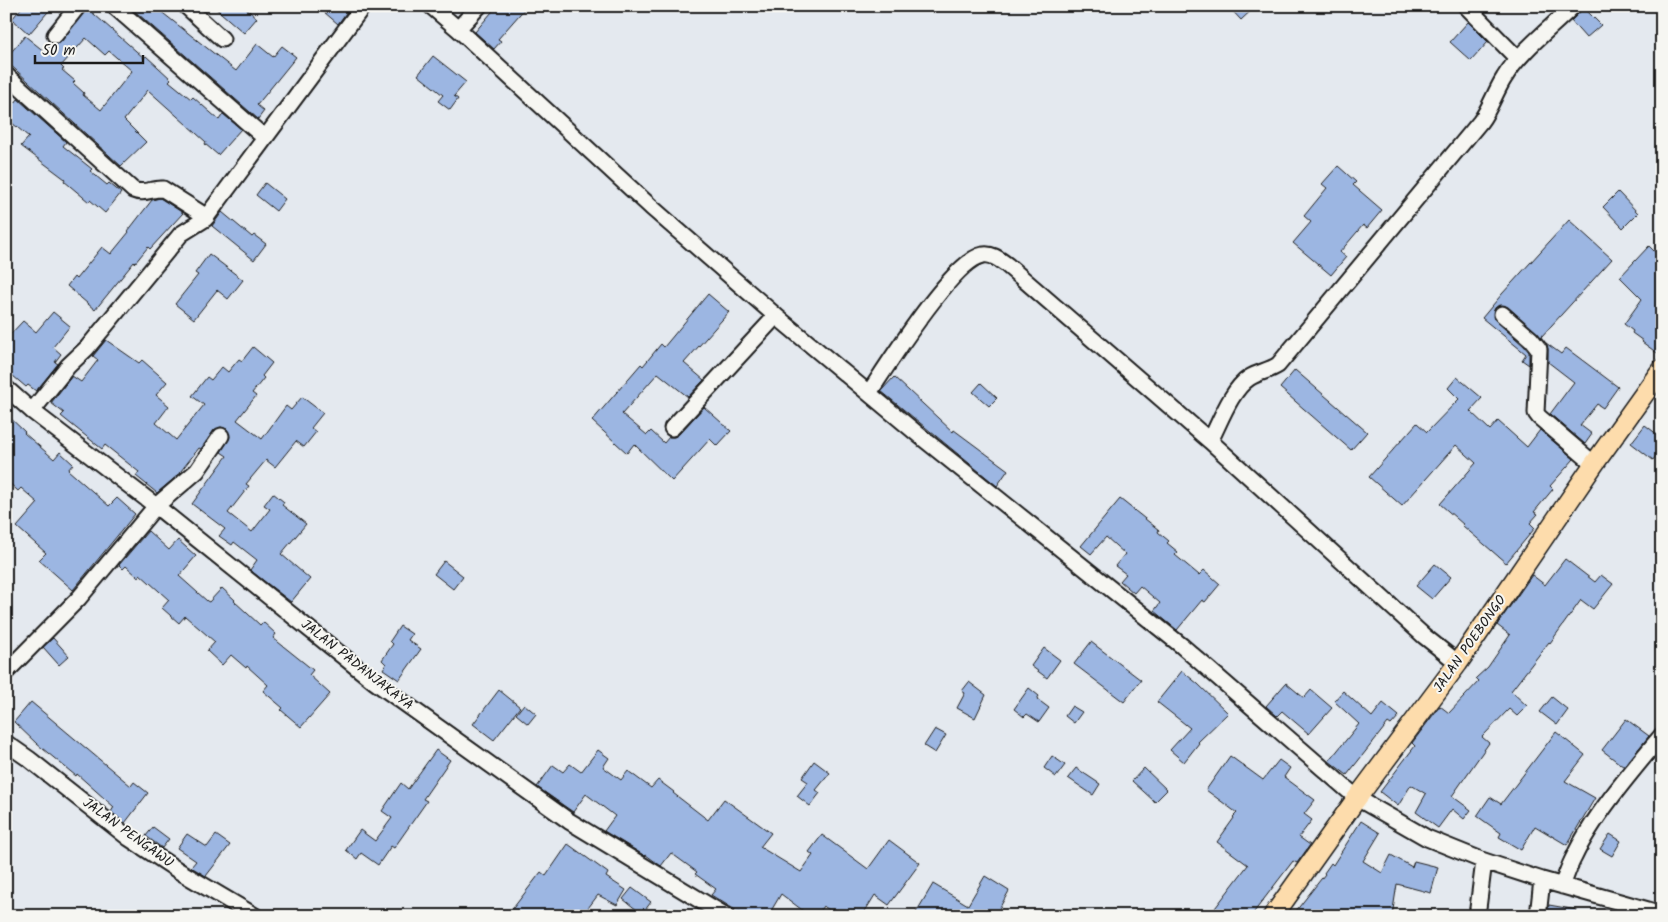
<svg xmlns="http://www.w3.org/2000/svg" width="1668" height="922" viewBox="0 0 1668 922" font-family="Kalam,sans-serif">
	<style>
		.building { fill: #9cb6e2; stroke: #1c1c1c; fill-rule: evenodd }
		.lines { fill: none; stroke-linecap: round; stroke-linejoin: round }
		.minor-casing { stroke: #1c1c1c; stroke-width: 19 }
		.major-casing { stroke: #1c1c1c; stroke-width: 22 }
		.minor { stroke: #f6f6f2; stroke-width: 15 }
		.major { stroke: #fddcac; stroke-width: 19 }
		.labels { text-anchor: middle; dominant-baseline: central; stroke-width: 4; stroke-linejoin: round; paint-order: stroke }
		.street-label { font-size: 14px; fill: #1c1c1c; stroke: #f6f6f2 }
	</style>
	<rect width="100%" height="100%" fill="#e4e9ef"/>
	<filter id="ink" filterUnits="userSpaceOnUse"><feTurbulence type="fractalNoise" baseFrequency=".02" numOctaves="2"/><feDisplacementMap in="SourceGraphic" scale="10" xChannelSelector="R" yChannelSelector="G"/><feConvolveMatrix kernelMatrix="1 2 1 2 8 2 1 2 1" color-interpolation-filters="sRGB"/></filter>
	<g filter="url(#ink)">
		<path class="building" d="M23 6H53L29 34 12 19Z
			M129 6H154L236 71 257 44 273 57 282 46 296 57 257 105 264 111 258 119Z
			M213 6H243L257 18 244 33Z
			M317 6H351L338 24Z
			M497 6H527L498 39 501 41 494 49 475 32Z
			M1228 6H1256L1241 20Z
			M1582 6 1601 25 1586 38 1571 21 1580 12Z
			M87 8 144 58 146 56 158 67 171 79 169 81 191 99 193 97 219 120 223 114 241 129 218 155 205 144 206 142 148 90 124 120 146 142 121 166 6 61V58L25 36 45 52 52 44 59 43ZM86 38 105 55 109 51 132 71 101 110 83 95 84 93 73 83 75 81 62 70 64 69 61 66Z
			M1468 22 1488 42 1471 61 1450 42Z
			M433 56 466 82 454 96 458 99 450 110 438 101 443 95 418 75Z
			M6 96 15 103 18 99 66 142 63 146 92 169 90 171 107 185 109 183 121 193 105 213 90 200 89 202 64 181 65 179 21 146 29 137 6 118Z
			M1338 166 1356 182 1353 185 1382 210 1367 228 1363 225 1340 252 1346 257 1331 275 1293 243 1311 222 1304 216 1327 188 1322 184Z
			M265 183 285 199 276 211 256 195Z
			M1618 192 1638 213 1623 228 1603 207Z
			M160 198 183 213 150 249 148 247 135 263 134 262 95 310 67 286 74 277 76 279 102 247 111 254 129 232 128 231 152 200Z
			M222 212 252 237 254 235 266 244 254 260 212 226Z
			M1569 220 1612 259 1541 337 1508 307 1499 305 1495 308 1493 317 1496 321 1524 346 1529 352V365L1522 360 1526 354 1482 318 1502 294Z
			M1649 246 1662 259V347L1657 353 1642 342 1643 341 1632 333 1633 331 1624 324 1642 299 1620 277Z
			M209 254 243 280 228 299 217 290 194 319 175 304 198 275 195 273Z
			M708 294 729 312 684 363 704 380 688 397 658 373 622 414 647 435 651 431 664 443 669 437H674L679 434 704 407 731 431 717 446 710 439 672 481 634 444 627 453 592 421 641 364 643 366 661 344 664 347Z
			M53 312 70 326 53 347 61 354 55 362 58 364 36 391 28 385 26 387 6 370V339L23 321 36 332Z
			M106 340 139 363 142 360 167 382 156 395 169 406 156 423 176 440 204 405 192 396 207 377 211 380 222 367 228 372 239 359 242 361 253 347 272 363 262 376 264 378 252 393 256 396 237 420 262 439 286 406 291 410 302 397 323 413 311 428 316 432 304 447 296 441 275 467 266 460 246 484 249 486 228 513 252 532 270 509 264 505 273 493 284 502 282 505 306 524 281 554 310 579 291 602 250 570 257 560 234 542 232 545 219 536 225 529 192 504 227 456 221 452 230 437 227 429 221 427 214 430 201 449 199 448 177 476 157 493 136 476 139 472 105 445 102 449 61 416 64 413 51 403 72 376 81 382 98 360 93 356Z
			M1546 343 1561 354 1566 348 1618 387 1603 408 1597 404 1580 425 1592 434 1585 444 1550 414 1574 382 1548 362V349Z
			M1295 370 1367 432 1351 450 1280 388Z
			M894 377 953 432 954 430 1008 470 997 486 881 391Z
			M1457 377 1482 398 1470 411 1490 430 1498 421 1527 447 1540 430 1574 459 1550 486 1553 489 1534 512 1538 514 1530 523 1535 528 1506 563 1463 526 1464 525 1440 504 1476 463 1456 445 1402 506 1369 477 1417 423 1427 432 1459 399 1448 388Z
			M981 383 997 398 989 406 973 392Z
			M6 414 25 432 24 433 54 459 60 452 73 464 68 470 109 506 117 498 135 514 73 590 39 560 46 553 17 527 38 503 21 488 18 491 6 480Z
			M1645 425 1662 438V448L1653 460 1631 443Z
			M1120 499 1159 530 1158 532 1169 541 1167 543 1178 552 1175 555 1199 575 1204 570 1220 584 1205 602 1202 600 1177 630 1154 611 1160 603 1140 586 1134 593 1120 581 1126 574 1115 566 1125 554 1106 537 1091 554 1081 546Z
			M148 531 169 550 178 540 196 556 179 576 207 601 209 602 222 588 235 600 234 601 260 625 263 622 276 634 273 638 313 670 309 675 330 694 301 727 281 710 283 708 263 691 268 685 247 666 246 668 231 655 222 665 207 651 215 642 185 616 179 623 162 608 169 600 140 574 138 577 126 566 123 569 119 565Z
			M1565 559 1595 582 1601 575 1613 584 1593 609 1581 600 1550 643 1549 642 1511 691 1527 706 1517 716 1509 709 1482 737 1489 743 1452 796 1471 810 1464 819 1452 809 1438 828 1416 812 1426 794 1411 785 1398 806 1380 792 1415 746 1412 743 1440 706 1449 713 1479 681 1476 678 1488 667 1510 635 1497 625 1532 575 1545 585Z
			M444 561 463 576 453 589 434 574Z
			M1435 564 1451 577 1432 599 1416 586Z
			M400 626 412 634 408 640 421 649 399 680 383 669 386 664 382 660 393 644 390 641Z
			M53 638 69 656 59 665 43 647Z
			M1091 642 1141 680 1124 702 1074 664Z
			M1044 648 1060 660 1047 678 1031 666Z
			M1182 671 1198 684 1228 713 1198 742 1199 743 1184 762 1170 750 1190 728 1157 702Z
			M969 682 986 695 975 718 957 708 965 693 962 691Z
			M1286 683 1304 698 1311 690 1332 708 1309 734 1282 711 1277 716 1266 706Z
			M1029 688 1039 696 1037 699 1049 708 1039 722 1027 714 1024 717 1014 709Z
			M499 690 520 707 494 740 473 724Z
			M1343 691 1372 717 1383 703 1399 716 1391 725 1388 723 1347 775 1329 761 1359 724 1334 701Z
			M1552 697 1568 710 1557 725 1540 712Z
			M31 702 131 786 134 782 148 793 125 823 111 812 114 807 77 774 76 776 37 744 14 722Z
			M524 704 536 714 528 724 516 714Z
			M1072 706 1082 712 1074 723 1065 716Z
			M1626 719 1649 736 1624 767 1602 750Z
			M935 729 946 735 935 753 924 746Z
			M1556 732 1585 755 1565 781 1595 798 1567 845 1535 826 1521 850 1499 837 1501 833 1477 816 1490 797 1501 804Z
			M436 750 450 760 423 799 427 801 394 848 391 846 378 865 361 853 357 859 346 850 360 830 375 841 392 818 382 811 401 783 408 789Z
			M598 750 609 758 603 767 621 780 628 771 651 788 658 780 674 792 673 793 708 820 724 799 771 833 760 847 801 872 813 855 809 852 822 835 868 869 889 840 920 863 889 905 875 895 862 916H839L823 906 816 916H810L781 894 768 916H745L711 895 716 889 695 874 697 872 671 853 661 866 646 855 645 856 604 831 615 816 586 794 573 812 537 787 553 765 563 772 570 764 581 772Z
			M1052 756 1065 765 1056 777 1044 768Z
			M1230 756 1263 780 1279 760 1290 768 1284 777 1315 800 1304 814 1312 820 1299 837 1310 845 1297 863 1293 861 1251 916H1209L1248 865 1217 842 1234 818 1233 817 1237 813 1206 790Z
			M814 761 830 773 816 790 820 793 810 806 797 796 808 782 802 778Z
			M1076 768 1100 784 1093 795 1068 778Z
			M1144 768 1167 790 1155 802 1132 781Z
			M1361 821 1380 833 1363 861 1382 873 1391 855 1412 867 1414 861 1438 867 1431 893 1397 884 1392 916H1292L1325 874 1324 873 1331 863 1333 865Z
			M153 827 169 839 162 848 146 836Z
			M187 834 207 847 216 835 230 845 206 876 191 867 196 861 177 848Z
			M1610 834 1621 841 1612 856 1600 849Z
			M568 844 608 873 606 877 626 890 617 905 598 895 582 916H507L541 872 546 876Z
			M985 876 1009 891 995 916H914L933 884 968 905Z
			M632 888 651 902 642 914 623 899Z
			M1549 905 1577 910 1576 916H1547Z"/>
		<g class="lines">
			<defs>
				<path id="minor" d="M114 6 265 138
					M186 6 222 39
					M431 6 458 29 651 207 776 316 920 436 1182 646 1357 798 1427 838 1484 861 1542 880 1662 914
					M1466 6 1518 59
					M458 29 479 6
					M55 35 78 6
					M6 75 133 190C144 195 152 188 163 189L207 217
					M1502 314 1531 339 1539 349 1536 413 1539 417 1594 464
					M6 388 32 411 156 506 375 682 569 821 726 916
					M869 393C887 366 953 260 983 255 992 253 1000 260 1007 265L1210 441 1424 636 1458 663
					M32 411 68 366 87 348 181 234 205 219 363 6
					M672 428 776 316
					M1210 441C1220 422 1231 390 1249 378 1258 372 1269 371 1278 365L1480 122C1490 109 1495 92 1504 78 1521 50 1550 29 1573 6
					M6 672 79 598 156 506 197 471 221 436
					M6 743 29 759 129 838 179 871 255 916
					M1562 886C1566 876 1569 866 1574 857 1593 816 1632 771 1662 735
					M1477 916 1484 861
					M1538 916 1542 880"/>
				<path id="major" d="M1273 916 1357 798 1458 663 1594 464 1662 369"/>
			</defs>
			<use href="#minor" class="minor-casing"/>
			<use href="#major" class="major-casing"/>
			<use href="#minor" class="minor"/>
			<use href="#major" class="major"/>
		</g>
	</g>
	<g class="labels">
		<g class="street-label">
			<text transform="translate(1470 644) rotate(-55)">JALAN POEBONGO</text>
			<text transform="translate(357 665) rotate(38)">JALAN PADANJAKAYA</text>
			<text transform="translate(128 833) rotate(36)">JALAN PENGAWU</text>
		</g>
	</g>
	<rect width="1668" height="922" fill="none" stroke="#f6f6f2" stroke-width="25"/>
	<rect x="12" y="12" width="1643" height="897" fill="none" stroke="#1c1c1c" stroke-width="2" filter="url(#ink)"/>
	<path d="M35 55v8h108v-8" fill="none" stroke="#1c1c1c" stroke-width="2.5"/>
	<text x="42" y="55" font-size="15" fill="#1c1c1c" stroke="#f6f6f2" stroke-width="4" paint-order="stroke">50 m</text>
</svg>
